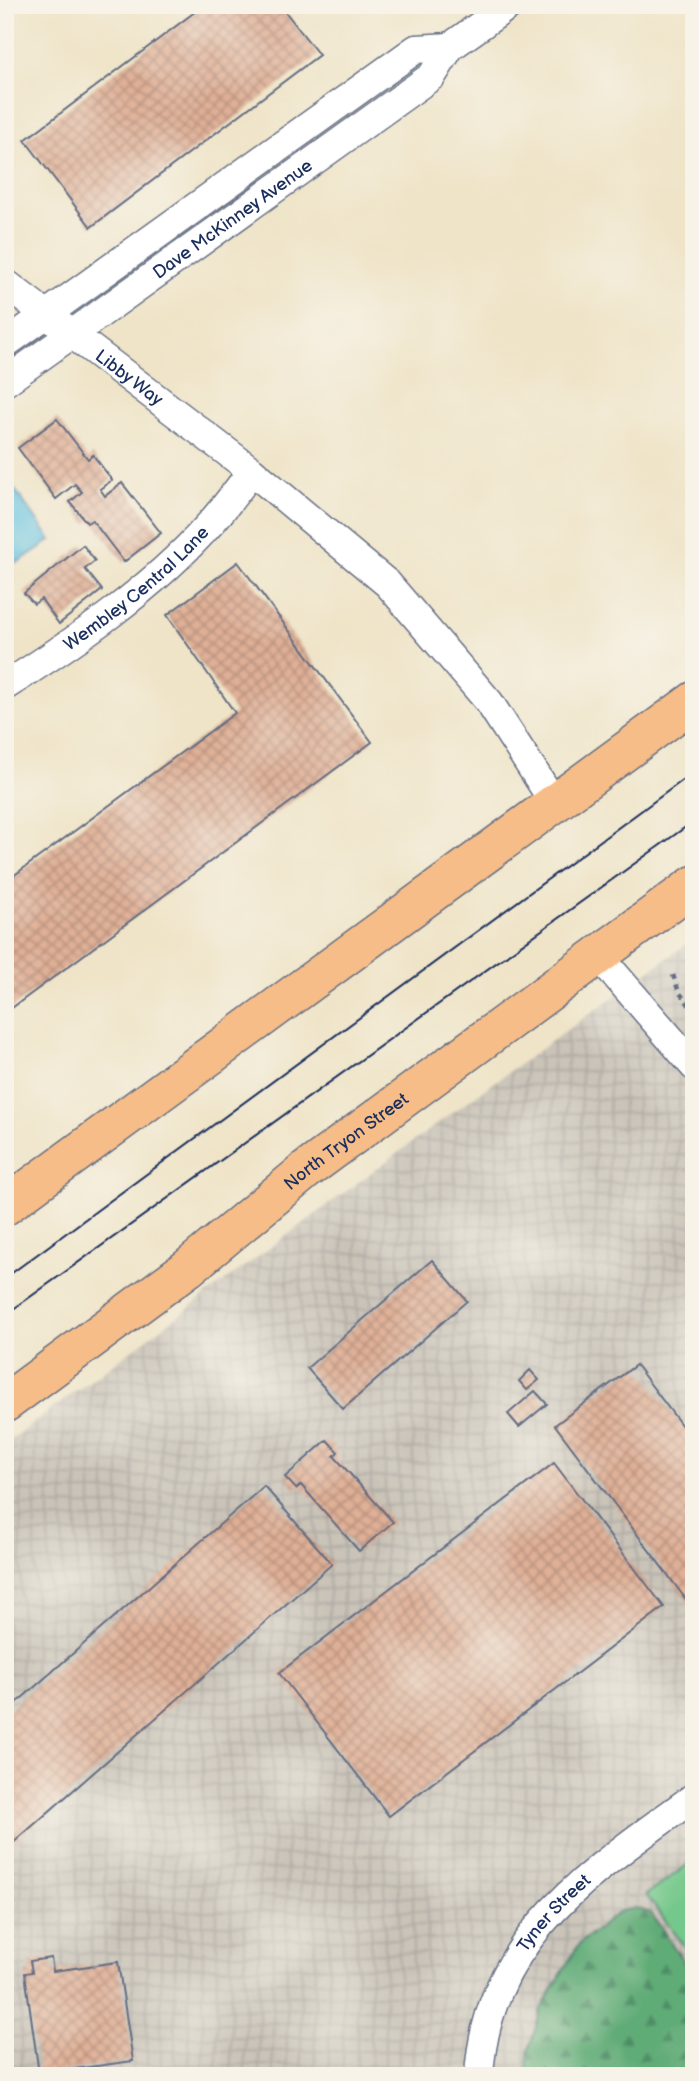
<svg xmlns="http://www.w3.org/2000/svg" width="699" height="2081" viewBox="0 0 699 2081" font-family="'Balsamiq Sans',sans-serif">
	<style>
		.industrial { fill: url(#industrial-grid) }
		.forest { fill: url(#forest-firs); stroke: #3e6e6a; stroke-width: 2 }
		.green { fill: #75c88b; stroke: #487c74; stroke-width: 2 }
		.water { fill: #61c1e0; stroke: #3e789f; stroke-width: 2 }
		.building { fill: url(#building-cross-hatch) }
		.lines { fill: none; stroke-linecap: round; stroke-linejoin: round }
		.minor-casing { stroke: #656e83; stroke-width: 31 }
		.primary-casing { stroke: #656e83; stroke-width: 41 }
		.path { stroke: #656e83; stroke-width: 4.5; stroke-dasharray: 5 5; stroke-linecap: butt }
		.minor { stroke: #fff; stroke-width: 28 }
		.primary { stroke: #f7bd88; stroke-width: 38 }
		.tram { stroke: #1b2f5e; stroke-width: 2 }
		.labels { text-anchor: middle; dominant-baseline: central; stroke-width: 6; stroke-linejoin: round; paint-order: stroke }
		.street-label { font-size: 18px; fill: #1b2f5e; stroke: #f7f3e8 }
	</style>
	<defs>
		<pattern id="industrial-grid" width="8" height="8" patternUnits="userSpaceOnUse" patternTransform="scale(1.75)"><rect width="8" height="8" fill="#c9c3b8"/><path d="M0 4h8M4 0v8" fill="none" stroke="#aca8a1"/></pattern>
		<pattern id="forest-firs" width="22" height="20" patternUnits="userSpaceOnUse" patternTransform="scale(1.75)"><rect width="22" height="20" fill="#60ac77"/><path d="M5 1l3.5 6h-7zM16 11l3.5 6h-7z" fill="#4e8c65"/></pattern>
		<pattern id="building-cross-hatch" width="8" height="8" patternUnits="userSpaceOnUse" patternTransform="scale(1.75)"><rect width="8" height="8" fill="#e0b096"/><path d="M0 0l8 8M0 8l8-8" fill="none" stroke="#b5907e"/></pattern>
	</defs>
	<rect width="100%" height="100%" fill="#f7f3e8"/>
	<filter id="ink" filterUnits="userSpaceOnUse"><feTurbulence type="fractalNoise" baseFrequency=".0143" numOctaves="2"/><feDisplacementMap in="SourceGraphic" scale="14" xChannelSelector="R" yChannelSelector="G"/><feConvolveMatrix kernelMatrix="1 2 1 2 8 2 1 2 1" color-interpolation-filters="sRGB"/></filter>
	<filter id="wash" filterUnits="userSpaceOnUse"><feTurbulence type="fractalNoise" baseFrequency=".00686" numOctaves="4" result="noise"/><feDisplacementMap in="SourceGraphic" scale="28" xChannelSelector="R" yChannelSelector="G"/><feGaussianBlur stdDeviation="1.57" result="paint"/><feColorMatrix in="noise" values="0 0 0 0 0 0 0 0 0 0 0 0 0 0 0 0 0 1.4 0 .05"/><feComposite in="paint" operator="in"/></filter>
	<g filter="url(#wash)">
		<rect width="100%" height="100%" fill="#efe4c8"/>
		<path class="industrial" d="M694 939V2076H5V1444L460 1107Z"/>
		<path class="forest" d="M636 1908 651 1913 694 1977V2076H527L528 2053 542 2007 579 1944 620 1911Z"/>
		<path class="green" d="M694 1860V1959L646 1895Z"/>
		<path class="water" d="M15 490 51 540 17 563 5 547V497Z"/>
		<g id="blocks">
			<path class="building" d="M204 5H280L319 55 91 227 25 140Z
				M57 419 88 459 93 455 112 480 100 489 105 496 122 483 161 533 124 562 92 520 87 523 70 502 82 492 75 484 56 499 18 448Z
				M83 545 95 561 85 569 102 590 59 624 41 599 34 604 24 593Z
				M238 562 372 742 5 1013V882L235 713 167 615Z
				M432 1260 467 1301 343 1409 307 1368Z
				M636 1365 694 1442V1610L555 1425Z
				M530 1370 539 1380 527 1390 519 1381Z
				M535 1391 547 1404 519 1427 508 1414Z
				M327 1440 338 1452 334 1456 393 1522 359 1551 301 1485 296 1489 285 1477Z
				M554 1463 664 1607 389 1816 279 1673Z
				M264 1486 332 1564 5 1850V1713Z
				M51 1958 53 1971 118 1962 133 2061 39 2074 25 1973 32 1972 30 1961Z"/>
		</g>
	</g>
	<g filter="url(#ink)">
		<use href="#blocks" fill-opacity="0" stroke="#656e83" stroke-width="2"/>
		<g class="lines">
			<defs>
				<g id="minor">
					<path id="s1" d="M5 283 252 471 388 584 489 702 555 804"/>
					<path d="M5 344 416 49 450 47"/>
					<path id="s2" d="M5 382 432 76 450 47 509 5"/>
					<path id="s3" d="M5 686C76 641 152 589 208 526 224 509 238 489 252 471"/>
					<path d="M598 955 694 1066"/>
					<path id="s4" d="M479 2076C487 1936 592 1872 694 1797"/>
				</g>
				<g id="primary">
					<path d="M5 1206 694 701"/>
					<path id="s5" d="M5 1403 188 1268 305 1171 694 885"/>
				</g>
			</defs>
			<use href="#minor" class="minor-casing"/>
			<use href="#primary" class="primary-casing"/>
			<path class="path" d="M673 975 679 992 694 1011"/>
			<use href="#minor" class="minor"/>
			<use href="#primary" class="primary"/>
			<path class="tram" d="M5 1278 694 772
				M5 1315 694 821"/>
		</g>
	</g>
	<g class="labels">
		<g class="street-label">
			<text stroke="none"><textPath href="#s2" startOffset="280">Dave McKinney Avenue</textPath></text>
			<text stroke="none"><textPath href="#s1" startOffset="156">Libby Way</textPath></text>
			<text stroke="none"><textPath href="#s3" startOffset="164">Wembley Central Lane</textPath></text>
			<text stroke="none"><textPath href="#s5" startOffset="430">North Tryon Street</textPath></text>
			<text stroke="none"><textPath href="#s4" startOffset="184">Tyner Street</textPath></text>
		</g>
	</g>
	<rect width="699" height="2081" fill="none" stroke="#f7f3e8" stroke-width="28"/>
</svg>
